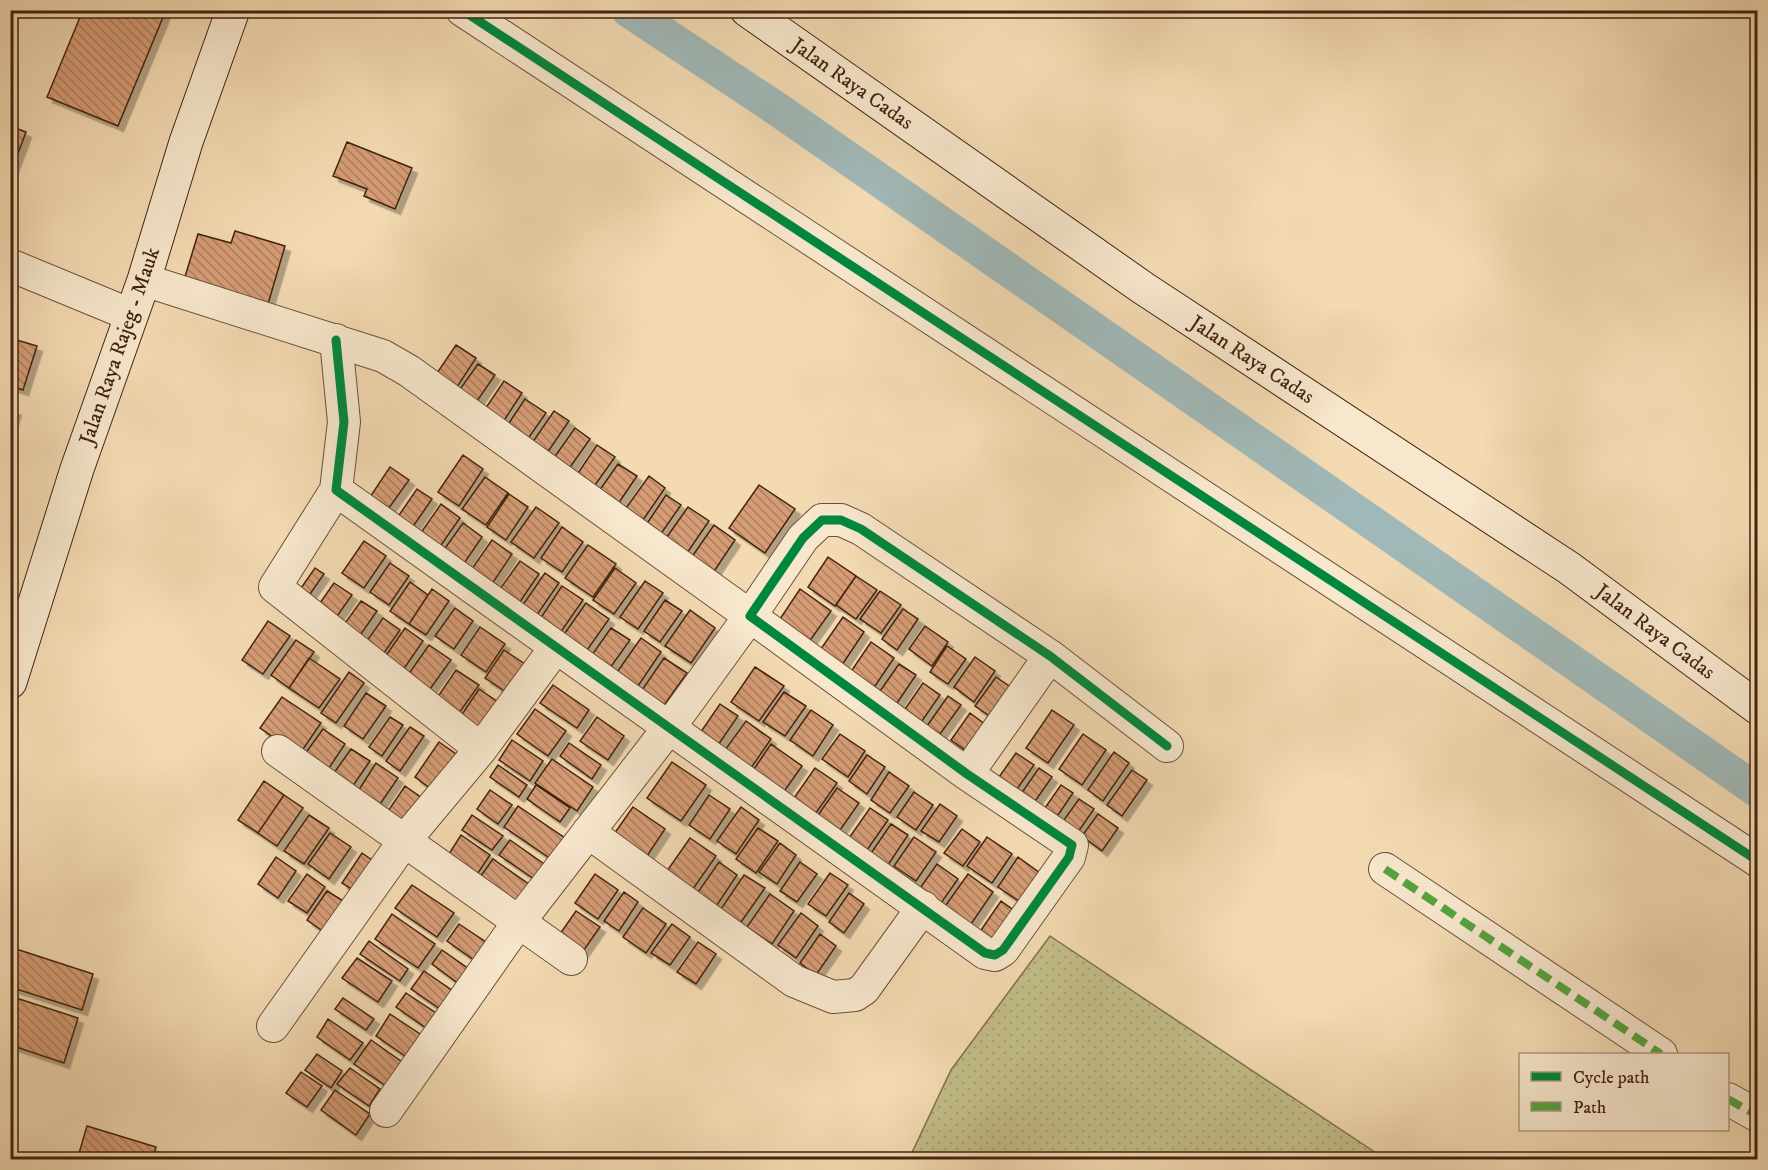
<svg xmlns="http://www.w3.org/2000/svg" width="1768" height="1170" viewBox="0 0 1768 1170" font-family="'IM FELL DW Pica',serif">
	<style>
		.grass { fill: url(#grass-dots); stroke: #82704b; stroke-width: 1.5 }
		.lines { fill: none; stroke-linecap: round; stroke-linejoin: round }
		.canal { stroke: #a0b8b7; stroke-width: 34 }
		.building { fill: url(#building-back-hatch); stroke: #43220f; stroke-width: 1.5; filter: url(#shadow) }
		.street-casing { stroke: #6f5038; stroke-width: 34 }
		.secondary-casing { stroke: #43220f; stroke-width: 35 }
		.street { stroke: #f7e7cd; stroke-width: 32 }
		.secondary { stroke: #f7e7cd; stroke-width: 33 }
		.quiet { stroke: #55a23f; stroke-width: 8; stroke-dasharray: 15 8; stroke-linecap: butt }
		.cycleway-casing { stroke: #f7e7cd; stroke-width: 13 }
		.cycleway { stroke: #00873e; stroke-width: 9 }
		.labels { text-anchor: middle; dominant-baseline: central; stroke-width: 4.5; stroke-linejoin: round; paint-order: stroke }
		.street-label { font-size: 21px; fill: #43220f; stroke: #f7e7cd }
	</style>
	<defs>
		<pattern id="grass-dots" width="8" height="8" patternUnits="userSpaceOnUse" patternTransform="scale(1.5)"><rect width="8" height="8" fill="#c2bd87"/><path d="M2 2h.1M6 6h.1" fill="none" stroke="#a8a273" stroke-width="1.8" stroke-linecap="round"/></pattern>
		<pattern id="building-back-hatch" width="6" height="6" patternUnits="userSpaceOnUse" patternTransform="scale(1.5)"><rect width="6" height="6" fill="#d59c74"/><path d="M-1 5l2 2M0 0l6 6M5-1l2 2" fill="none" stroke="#ae7f5e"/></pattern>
		<filter id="shadow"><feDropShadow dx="5.5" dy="5.5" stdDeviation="0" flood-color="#0004"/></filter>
	</defs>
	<rect width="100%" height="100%" fill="#f3dab2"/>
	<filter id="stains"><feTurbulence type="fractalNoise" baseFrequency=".00333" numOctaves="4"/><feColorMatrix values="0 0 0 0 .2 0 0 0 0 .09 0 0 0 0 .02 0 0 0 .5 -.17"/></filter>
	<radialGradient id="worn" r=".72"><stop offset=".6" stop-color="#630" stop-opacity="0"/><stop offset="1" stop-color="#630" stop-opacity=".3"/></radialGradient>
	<path class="grass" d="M1050 936 1385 1159H909L951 1070Z"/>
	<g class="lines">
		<path class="canal" d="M628 10 777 109 1758 791"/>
	</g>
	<path class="building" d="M83 10H166L118 126 47 97Z
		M10 126 26 132 10 175Z
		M347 142 412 168 395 209 364 196 367 189 333 176Z
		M235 231 285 246 268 304 184 280 198 234 231 243Z
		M10 338 37 346 23 390 10 386Z
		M456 345 476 358 457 387 437 373Z
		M478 364 495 375 475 404 458 392Z
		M504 381 522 393 501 425 483 412Z
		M525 399 546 413 525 443 505 429Z
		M10 408 16 410 10 428Z
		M554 411 569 421 545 456 530 446Z
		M575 428 590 439 566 473 551 462Z
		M597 445 615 457 593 488 576 476Z
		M463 455 483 469 459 506 438 492Z
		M618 464 637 476 618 504 599 491Z
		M390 467 409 480 386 512 368 500Z
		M649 476 665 488 641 523 624 511Z
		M485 477 508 493 486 525 462 509Z
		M759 485 795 509 765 553 729 528Z
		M417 489 432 499 412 528 397 518Z
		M509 494 528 507 506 540 487 527Z
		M666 495 681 505 658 538 644 528Z
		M441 504 460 518 439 548 420 534Z
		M536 507 559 523 534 558 511 542Z
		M688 507 709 521 685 556 664 541Z
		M463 523 482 537 463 565 443 551Z
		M714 525 735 540 711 576 689 561Z
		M562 527 583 542 562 572 541 558Z
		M492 540 512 554 490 587 469 573Z
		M364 541 386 556 364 588 342 573Z
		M588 545 616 564 593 597 565 578Z
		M828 557 856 576 835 606 808 587Z
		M520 561 539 574 515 609 495 596Z
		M390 563 409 576 389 605 370 592Z
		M315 568 324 574 301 607 292 601Z
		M615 568 636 583 614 614 593 600Z
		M545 573 559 583 532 622 518 612Z
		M856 576 877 590 856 619 836 605Z
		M645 581 663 593 638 629 620 617Z
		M410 582 428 595 409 624 390 611Z
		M334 583 352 595 333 622 315 610Z
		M562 586 583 600 558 636 538 622Z
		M432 589 449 601 426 635 409 624Z
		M800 589 831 611 804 649 774 628Z
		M880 591 901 605 881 633 860 619Z
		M665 600 682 611 660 642 644 631Z
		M361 601 377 611 354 644 338 633Z
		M586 603 609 619 583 656 560 640Z
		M455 608 473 621 454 649 435 636Z
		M903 609 918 619 897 650 882 639Z
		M690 610 715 628 691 663 665 646Z
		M843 617 864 632 838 671 816 656Z
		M383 618 400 630 379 660 362 648Z
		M268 621 290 636 263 674 242 660Z
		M925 626 948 642 932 666 909 649Z
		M480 627 505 644 486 672 461 655Z
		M405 628 423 641 401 673 383 660Z
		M611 628 630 640 605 675 587 662Z
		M641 638 661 652 634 692 613 678Z
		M296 640 314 652 289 688 271 675Z
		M871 642 894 658 873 689 850 673Z
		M429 645 451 660 430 689 408 675Z
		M947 646 966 659 948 684 930 672Z
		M504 650 525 664 506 692 485 678Z
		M975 657 995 671 974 702 954 687Z
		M309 658 340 679 319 708 289 688Z
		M664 658 687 673 662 708 640 693Z
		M899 664 916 675 895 706 878 694Z
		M755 667 784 686 759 721 731 702Z
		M456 670 479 685 459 713 437 698Z
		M349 672 364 683 336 723 321 713Z
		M996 677 1015 690 994 719 975 706Z
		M923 683 940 695 922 721 905 709Z
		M553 685 589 710 577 728 540 703Z
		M479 689 498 702 478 732 459 719Z
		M784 692 806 706 785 736 763 722Z
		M366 693 386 706 363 739 344 726Z
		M948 696 961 705 940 734 927 726Z
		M282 697 321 723 299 755 260 728Z
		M720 704 738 716 714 751 696 739Z
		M535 709 566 731 548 756 517 734Z
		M811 710 833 725 813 756 790 740Z
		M1052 710 1074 725 1048 763 1026 748Z
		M970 713 986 725 968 752 951 740Z
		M390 717 403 725 382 756 369 747Z
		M597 717 624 736 608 760 580 741Z
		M746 721 771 739 751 768 725 750Z
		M410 727 424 736 400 771 386 761Z
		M323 729 345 744 325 774 302 758Z
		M840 734 865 751 848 777 822 759Z
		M1083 734 1106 750 1082 785 1059 769Z
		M512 740 543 761 530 781 499 760Z
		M439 742 456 754 431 789 415 777Z
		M569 743 601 765 592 779 560 756Z
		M771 744 802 766 783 793 752 772Z
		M351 749 370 761 348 793 329 780Z
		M1114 752 1129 763 1103 801 1088 790Z
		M1016 753 1034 765 1012 796 994 784Z
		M867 755 885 767 867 794 849 781Z
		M552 759 593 787 577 811 535 783Z
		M672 762 706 785 681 821 647 798Z
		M376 763 398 778 374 813 353 799Z
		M498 765 527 785 519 797 490 777Z
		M815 768 837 783 816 813 794 798Z
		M1039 768 1052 777 1029 810 1016 801Z
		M1132 770 1147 780 1122 816 1107 805Z
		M889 772 909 786 890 813 871 800Z
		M264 781 284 795 258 833 238 820Z
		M536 785 570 808 560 822 527 799Z
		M1061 785 1073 793 1054 821 1042 812Z
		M405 786 422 798 399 831 382 820Z
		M837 788 859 803 838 833 816 818Z
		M490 790 512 805 498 824 477 809Z
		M914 792 933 805 916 830 897 817Z
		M284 795 303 808 277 846 258 833Z
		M709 795 730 809 710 839 689 825Z
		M1079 799 1094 809 1076 835 1061 824Z
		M940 804 957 816 939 842 921 831Z
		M518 806 565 838 551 859 504 827Z
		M633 807 665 829 647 856 614 834Z
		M741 807 759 820 736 854 717 841Z
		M870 808 888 820 867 850 849 838Z
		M1098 814 1118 828 1102 851 1082 836Z
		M309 815 329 828 304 864 284 851Z
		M472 815 503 836 492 850 462 830Z
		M891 824 908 835 886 868 869 856Z
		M758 828 778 841 756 873 736 859Z
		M962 829 980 842 963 866 944 853Z
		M330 833 351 847 329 879 308 864Z
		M461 835 490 855 476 876 447 857Z
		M914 837 936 852 916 881 894 866Z
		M987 837 1012 854 992 883 967 866Z
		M690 838 716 856 693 889 667 871Z
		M510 840 544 864 534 879 499 855Z
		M780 843 796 855 777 884 759 872Z
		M362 853 379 865 359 894 342 883Z
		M276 857 296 871 278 898 258 884Z
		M1018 857 1040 873 1020 902 998 887Z
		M493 859 533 887 514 915 473 887Z
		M719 862 737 875 713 911 694 898Z
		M800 862 817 874 797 902 780 891Z
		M937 864 958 879 939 906 918 891Z
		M830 873 848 885 826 916 808 904Z
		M307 874 325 887 307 913 288 901Z
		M595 874 618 890 598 919 575 903Z
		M968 874 993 892 967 930 941 912Z
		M744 875 765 888 739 925 719 912Z
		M412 885 454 913 437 937 395 908Z
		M327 891 348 904 327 934 307 920Z
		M624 892 638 902 619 931 604 921Z
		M849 893 864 904 844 933 829 922Z
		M770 894 794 911 772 944 747 927Z
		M1001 901 1019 914 998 945 979 933Z
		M643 908 666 924 646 953 623 937Z
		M576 911 600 927 579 957 555 941Z
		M801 913 818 926 796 958 778 945Z
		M392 914 435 944 418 968 375 939Z
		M459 924 486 942 474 960 447 941Z
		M672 924 690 937 670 965 651 953Z
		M820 934 836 946 816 975 800 963Z
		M369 941 408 969 400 981 360 954Z
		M698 942 716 954 696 984 677 972Z
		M10 947 93 974 82 1010 10 987Z
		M442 950 469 969 459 984 432 964Z
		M357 958 392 981 378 1002 342 978Z
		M424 971 456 993 443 1011 411 989Z
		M406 993 436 1013 426 1028 396 1007Z
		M10 996 78 1018 64 1063 10 1045Z
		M343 998 374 1019 366 1030 335 1009Z
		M390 1014 423 1036 408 1058 376 1036Z
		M328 1019 363 1043 350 1060 317 1037Z
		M371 1040 405 1064 389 1088 354 1064Z
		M317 1054 342 1071 331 1088 305 1070Z
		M350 1068 380 1089 369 1106 337 1084Z
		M301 1072 322 1086 307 1107 286 1093Z
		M335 1090 370 1114 356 1135 321 1110Z
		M87 1126 156 1147 152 1160H77Z"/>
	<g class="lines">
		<defs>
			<path id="street" d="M462 10 1758 861
				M10 265 131 315
				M144 280 383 356 409 371 750 616 668 729 518 923 386 1111
				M336 340 344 422 336 490 985 953 995 955 1003 950 1069 857 1072 845 967 774 750 616 803 538 822 520H841L861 529 1050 656 1167 746
				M336 490 275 587 481 749
				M278 751 571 959
				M967 774 1050 656
				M588 832 794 981 833 997 855 995 864 989 923 907
				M1385 869 1661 1054
				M273 1026 405 840 481 749 556 647
				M1728 1099 1758 1116"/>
			<path id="secondary" d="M747 10 1143 288 1569 568 1758 708
				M10 682 77 469 144 280 186 142 233 10"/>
		</defs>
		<use href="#street" class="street-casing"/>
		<use href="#secondary" class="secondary-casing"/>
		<use href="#street" class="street"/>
		<use href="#secondary" class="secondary"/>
		<path class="quiet" d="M1385 869 1661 1054
			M1728 1099 1758 1116"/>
		<defs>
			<path id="cycleway" d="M462 10 1758 861
				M336 340 344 422 336 490 985 953 995 955 1003 950 1069 857 1072 845 967 774 750 616 803 538 822 520H841L861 529 1050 656 1167 746"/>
		</defs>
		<use href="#cycleway" class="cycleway-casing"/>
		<use href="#cycleway" class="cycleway"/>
	</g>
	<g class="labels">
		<g class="street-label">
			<text transform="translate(852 84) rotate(35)">Jalan Raya Cadas</text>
			<text transform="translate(120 346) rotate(-71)">Jalan Raya Rajeg - Mauk</text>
			<text transform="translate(1252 360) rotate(33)">Jalan Raya Cadas</text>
			<text transform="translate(1655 632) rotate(37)">Jalan Raya Cadas</text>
		</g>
	</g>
	<rect width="1768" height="1170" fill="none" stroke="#f3dab2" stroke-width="36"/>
	<rect x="12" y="12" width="1744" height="1146" fill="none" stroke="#43220f" stroke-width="3"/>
	<rect x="18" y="18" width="1732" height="1134" fill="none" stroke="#43220f" stroke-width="1.5"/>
	<rect x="1519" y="1053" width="210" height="78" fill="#f7e7cd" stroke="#af9881" stroke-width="1.5"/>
	<rect x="1531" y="1072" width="30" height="9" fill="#00873e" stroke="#af9881" stroke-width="1.5"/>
	<text x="1573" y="1083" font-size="18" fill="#43220f">Cycle path</text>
	<rect x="1531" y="1102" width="30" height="9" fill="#55a23f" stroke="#af9881" stroke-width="1.5"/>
	<text x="1573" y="1113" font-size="18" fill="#43220f">Path</text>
	<rect width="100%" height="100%" filter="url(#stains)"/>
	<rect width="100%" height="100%" fill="url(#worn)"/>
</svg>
